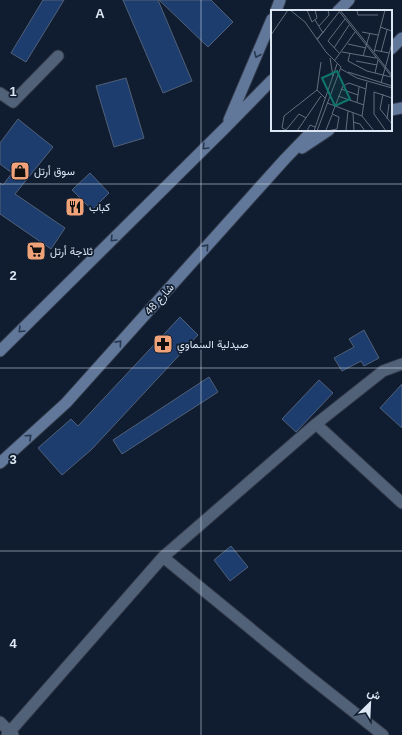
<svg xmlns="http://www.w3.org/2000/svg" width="402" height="735" viewBox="0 0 402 735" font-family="Helvetica,Vazirmatn,sans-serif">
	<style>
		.building { fill: #1c3d6d; stroke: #516078 }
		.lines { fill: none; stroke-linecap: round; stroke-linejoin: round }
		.minor-casing { stroke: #313848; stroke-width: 13 }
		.secondary-casing { stroke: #313848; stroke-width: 13 }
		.minor { stroke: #516178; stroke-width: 11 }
		.secondary { stroke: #61789a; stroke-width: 11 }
		.oneway { stroke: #283850 }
		.grid { fill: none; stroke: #dde7f4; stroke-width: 1; stroke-opacity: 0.55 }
		.labels { text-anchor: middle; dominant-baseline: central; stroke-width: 3.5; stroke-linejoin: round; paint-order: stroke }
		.poi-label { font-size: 11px; fill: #dde7f4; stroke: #101d30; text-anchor: start }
		.street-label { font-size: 11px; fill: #dde7f4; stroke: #101d30 }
		.inset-road { fill: none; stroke: #626e7e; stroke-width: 1 }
		.view { fill: #0f766e; fill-opacity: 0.15; stroke: #0f766e; stroke-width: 2 }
		.inset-edge { fill: none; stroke: #dde7f4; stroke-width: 2 }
		.grid-label { font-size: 13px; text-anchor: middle; font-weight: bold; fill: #dde7f4; stroke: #101d30; stroke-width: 3.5; stroke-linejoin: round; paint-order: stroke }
	</style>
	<rect width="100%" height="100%" fill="#101d30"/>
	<path class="building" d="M43 0H64L26 62 11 53Z
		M123 0H158L192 81 163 93Z
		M159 0H211L233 22 208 47Z
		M126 78 144 138 114 147 96 86Z
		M18 119 53 147 15 194 65 228 51 249 0 214V183L3 185 12 173 0 164V143Z
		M90 173 109 193 92 210 72 190Z
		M180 317 198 335 92 449 62 475 38 448 71 419 78 426Z
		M364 330 379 358 364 366 361 361 342 371 334 358 354 347 349 339Z
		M209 377 218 392 122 454 113 440Z
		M319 380 333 393 296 432 282 419Z
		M402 384V428L380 408Z
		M231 546 248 567 230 581 214 560Z"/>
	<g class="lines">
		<defs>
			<path id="minor" d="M0 93 13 102 58 56
				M316 424 402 503
				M163 557 307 675 383 735
				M0 722 13 735
				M7 735 163 557 316 424 383 371 402 364"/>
			<path id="secondary" d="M276 11 280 0
				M338 11 349 0
				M391 49 402 38
				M391 110 402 108
				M229 120 272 19
				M302 148 329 130
				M0 351 226 127 272 80
				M0 463 66 403 285 159 313 130"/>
		</defs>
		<use href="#minor" class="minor-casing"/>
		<use href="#secondary" class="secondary-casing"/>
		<use href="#minor" class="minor"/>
		<use href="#secondary" class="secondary"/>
	</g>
	<defs><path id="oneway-chevron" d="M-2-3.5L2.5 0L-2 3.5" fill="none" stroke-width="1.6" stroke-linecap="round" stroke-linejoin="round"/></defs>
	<g class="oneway">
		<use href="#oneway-chevron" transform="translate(257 55) rotate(113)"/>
		<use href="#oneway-chevron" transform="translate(205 147) rotate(135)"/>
		<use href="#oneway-chevron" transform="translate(113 239) rotate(135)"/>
		<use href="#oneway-chevron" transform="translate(206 247) rotate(-48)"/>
		<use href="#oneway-chevron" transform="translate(21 330) rotate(135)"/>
		<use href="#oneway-chevron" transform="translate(119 343) rotate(-48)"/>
		<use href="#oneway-chevron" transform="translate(29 437) rotate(-42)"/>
	</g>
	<path class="grid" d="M201 0V735M0 184H402M0 368H402M0 551H402"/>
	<defs>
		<symbol id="shop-square" viewBox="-11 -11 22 22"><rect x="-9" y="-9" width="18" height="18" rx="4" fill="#f0a279" stroke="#101d30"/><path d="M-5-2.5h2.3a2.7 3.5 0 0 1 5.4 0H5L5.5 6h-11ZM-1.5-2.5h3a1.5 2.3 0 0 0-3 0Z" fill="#111"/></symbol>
		<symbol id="restaurant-square" viewBox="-11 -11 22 22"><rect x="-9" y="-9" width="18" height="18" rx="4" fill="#f0a279" stroke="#101d30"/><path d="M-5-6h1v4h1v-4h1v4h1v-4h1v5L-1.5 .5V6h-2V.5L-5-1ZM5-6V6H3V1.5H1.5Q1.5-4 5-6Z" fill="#111"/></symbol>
		<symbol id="supermarket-square" viewBox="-11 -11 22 22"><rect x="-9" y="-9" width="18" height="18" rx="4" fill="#f0a279" stroke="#101d30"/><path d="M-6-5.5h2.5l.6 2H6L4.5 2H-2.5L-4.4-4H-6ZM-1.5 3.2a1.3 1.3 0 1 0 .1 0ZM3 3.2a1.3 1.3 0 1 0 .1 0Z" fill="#111"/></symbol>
		<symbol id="pharmacy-square" viewBox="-11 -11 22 22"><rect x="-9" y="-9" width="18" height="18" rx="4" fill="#f0a279" stroke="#101d30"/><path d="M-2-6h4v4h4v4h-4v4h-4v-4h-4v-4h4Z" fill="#111"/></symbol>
	</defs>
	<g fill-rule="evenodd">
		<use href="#shop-square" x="9" y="160" width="22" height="22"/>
		<use href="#restaurant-square" x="64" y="196" width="22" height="22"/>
		<use href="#supermarket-square" x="25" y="240" width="22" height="22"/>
		<use href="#pharmacy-square" x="152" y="333" width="22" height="22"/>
	</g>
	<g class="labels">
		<g class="poi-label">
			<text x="34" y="171">سوق أرتل</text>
			<text x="89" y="207">كباب</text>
			<text x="50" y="251">ثلاجة أرتل</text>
			<text x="177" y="344">صيدلية السماوي</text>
		</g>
		<g class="street-label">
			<text transform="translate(159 299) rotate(-48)">شارع 48</text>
		</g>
	</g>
	<g transform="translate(271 10)">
		<rect width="121" height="121" fill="#101d30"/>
		<path class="inset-road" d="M19 0 34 12 55 42 70 57 46 121M36 0 41 12 46 8 44 0M67 0 121 67M69 0 121 65M86 0 87 5H107M44 10 52 23M48 16 58 5 57 0M109 17 121 21M91 22 107 25M0 25 17 0M46 29 55 19M46 30 68 2M77 34 95 38M63 38 78 15M103 40 118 43M71 42 105 48M103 42 114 0M110 42 116 20M79 43 77 51 96 61 120 67M69 44 57 31 74 9M92 46 99 23M59 48 62 66M64 50 84 22M85 51 106 55M50 52 46 80 54 88M70 59 86 68 121 78M77 62 121 76M104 63 107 50M110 73 121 33M70 79 87 85M112 84 109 99 121 114M67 86 93 95M86 92 88 77M56 93 91 106 103 121M77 101 75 120 78 121M82 103 83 121M91 106 96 72M116 109 118 94M82 112 89 114 94 121M15 120 11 118 13 106 46 80M15 120 28 104 35 108M55 120 61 105M26 121 50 86M36 121 39 115 44 117M43 121 66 54M56 121 66 119 68 107 61 104 72 76 78 73 95 79M115 121 103 104V82L121 88"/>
		<path class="view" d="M66 61 79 89 64 96 51 68Z"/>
		<rect width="121" height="121" class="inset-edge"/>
	</g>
	<g class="grid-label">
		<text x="100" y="18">A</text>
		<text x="13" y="96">1</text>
		<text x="13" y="280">2</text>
		<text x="13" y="464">3</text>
		<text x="13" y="648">4</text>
	</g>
	<g transform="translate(370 703) rotate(24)" stroke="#101d30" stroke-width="3" paint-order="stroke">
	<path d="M0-3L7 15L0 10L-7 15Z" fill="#dde7f4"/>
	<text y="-6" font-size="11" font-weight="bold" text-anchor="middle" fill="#dde7f4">ش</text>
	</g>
</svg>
